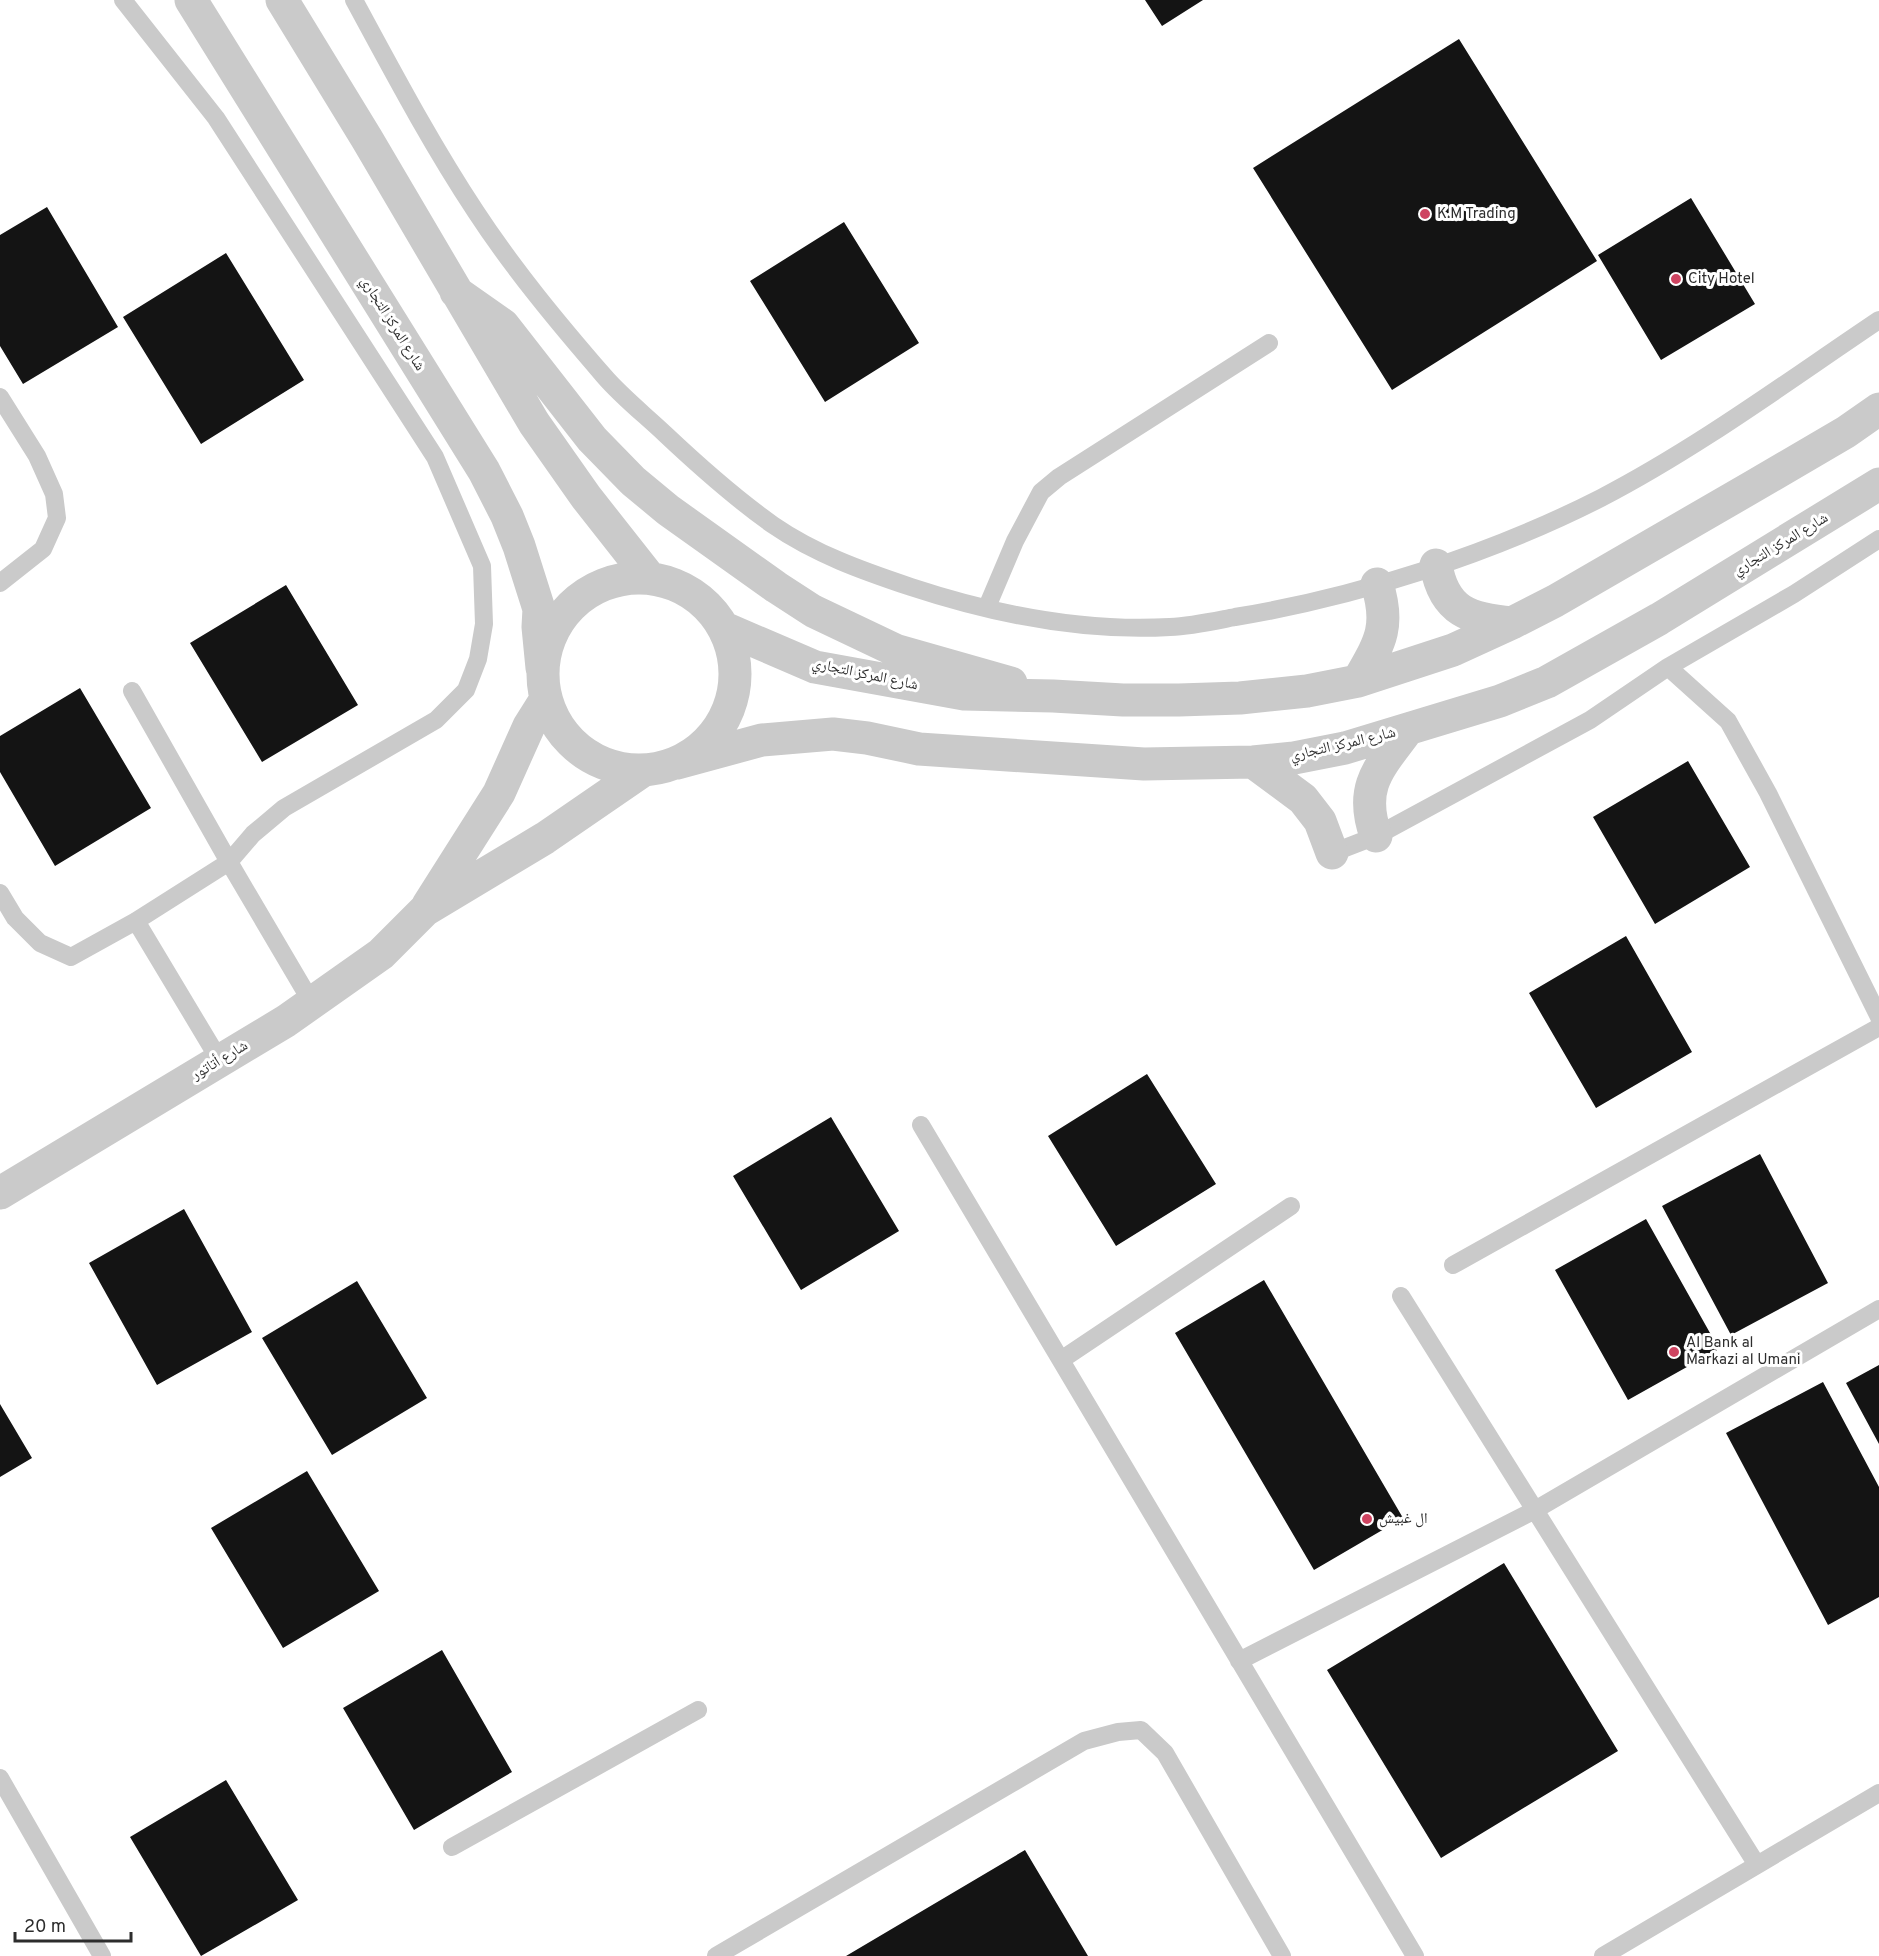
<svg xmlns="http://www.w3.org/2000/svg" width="1879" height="1956" viewBox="0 0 1879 1956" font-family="Overpass,'Noto Naskh Arabic',sans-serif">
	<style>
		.building { fill: #141414 }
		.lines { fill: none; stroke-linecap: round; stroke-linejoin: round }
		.service { stroke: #cacaca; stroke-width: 18 }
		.tertiary { stroke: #cacaca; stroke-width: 33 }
		.poi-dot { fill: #ce4461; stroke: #fff; stroke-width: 2 }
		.labels { text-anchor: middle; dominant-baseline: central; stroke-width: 6; stroke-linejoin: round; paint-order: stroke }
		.poi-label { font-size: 15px; fill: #2d2d2d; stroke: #fff; text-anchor: start }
		.street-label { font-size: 15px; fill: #2d2d2d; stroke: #fff }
	</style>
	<rect width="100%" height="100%" fill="#fff"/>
	<path class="building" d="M1145 0H1203L1162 26Z
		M1459 39 1597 261 1392 390 1253 168Z
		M1691 198 1755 304 1661 360 1598 255Z
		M47 207 118 327 23 384 0 346V235Z
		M844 222 919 343 825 402 750 281Z
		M226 253 304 380 201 444 123 317Z
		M286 585 358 705 262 762 190 643Z
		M80 688 151 808 55 866 0 772V736Z
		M1688 761 1750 867 1655 924 1593 817Z
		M1626 936 1692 1052 1596 1108 1529 993Z
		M1147 1074 1216 1184 1116 1246 1048 1136Z
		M831 1117 899 1231 801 1290 733 1176Z
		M1760 1154 1828 1283 1731 1335 1662 1206Z
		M184 1209 252 1332 157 1385 89 1263Z
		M1646 1219 1719 1349 1628 1400 1555 1270Z
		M1264 1280 1403 1518 1314 1570 1175 1333Z
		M357 1281 427 1398 332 1455 262 1338Z
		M1879 1365V1444L1846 1383Z
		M1823 1382 1879 1487V1597L1828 1625 1726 1433Z
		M0 1404 32 1458 0 1477Z
		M307 1471 379 1591 283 1648 211 1528Z
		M1504 1563 1618 1751 1441 1858 1327 1670Z
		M442 1650 512 1772 414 1830 343 1708Z
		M226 1780 298 1900 201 1956 130 1837Z
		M1025 1850 1088 1956H846Z"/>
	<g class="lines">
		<path class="service" d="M354 0C393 72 431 144 476 212 514 270 559 324 604 376 622 397 645 415 665 434 700 467 735 498 773 525 815 554 863 571 911 587 993 614 1083 632 1170 627 1192 626 1214 621 1235 617 1357 597 1491 554 1601 498 1699 447 1788 381 1879 320
			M0 397 37 456 54 494 57 518 43 549 0 583
			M987 607 1015 541 1041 492 1059 477 1269 343
			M1668 667 1728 721 1768 793 1879 1017
			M132 691 229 862 312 1003
			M1332 853 1376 836 1590 720 1668 667 1794 594 1879 539
			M0 893 15 918 40 943 71 957 136 921 229 862 253 834 284 808 436 720 466 690 478 659 484 624 482 566 435 457 216 118 123 0
			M136 921 220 1061
			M921 1125 1415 1956
			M1453 1265 1879 1027
			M1401 1296 1757 1865
			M1061 1360 1291 1206
			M1239 1661 1535 1510 1879 1309
			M0 1778 102 1956
			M452 1847 698 1710
			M716 1956 1084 1741 1118 1732 1141 1730 1165 1753 1282 1956
			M1603 1956 1879 1793"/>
		<path class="tertiary" d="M191 0 484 471 507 516 519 546 539 609 538 627 542 668
			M282 0 367 139 534 423 586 497 649 577
			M456 292 503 325 592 439 633 481 668 510 776 587 813 611 895 650 1011 683
			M1436 565C1444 612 1470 619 1512 623
			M543 674a96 96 0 1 1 192 0a96 96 0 1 1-192 0Z
			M724 628 815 667 964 694 1053 696 1123 700H1179L1240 698 1307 691 1358 681 1404 666 1453 650 1512 623 1555 601 1752 487 1846 432 1879 409
			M1358 681C1379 644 1391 628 1377 584
			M1253 762 1303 799 1320 821 1332 853
			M677 763 762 740 833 734 867 738 919 749 1144 764 1253 762 1294 758 1345 748 1500 701 1547 682 1659 619 1879 484
			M1376 836C1358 786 1380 767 1408 729
			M428 905 499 793 529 726 546 699
			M0 1193 286 1021 381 954 425 910 545 838 644 770"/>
	</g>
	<g class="poi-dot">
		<circle cx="1425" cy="214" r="6"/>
		<circle cx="1676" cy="279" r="6"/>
		<circle cx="1674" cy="1352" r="6"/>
		<circle cx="1367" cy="1519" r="6"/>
	</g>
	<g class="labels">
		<g class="poi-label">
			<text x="1437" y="214">K.M Trading</text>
			<text x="1688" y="279">City Hotel</text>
			<text x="1686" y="1343">Al Bank al<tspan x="1686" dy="17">Markazi al Umani</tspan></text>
			<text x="1379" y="1519">ال غبيش</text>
		</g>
		<g class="street-label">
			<text transform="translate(392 324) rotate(58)">شارع المركز التجاري</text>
			<text transform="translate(1781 545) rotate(-31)">شارع المركز التجاري</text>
			<text transform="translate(865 675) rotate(12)">شارع المركز التجاري</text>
			<text transform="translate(1343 745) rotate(-13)">شارع المركز التجاري</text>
			<text transform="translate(220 1061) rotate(-31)">شارع أتاتور</text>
		</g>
	</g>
	<path d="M15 1932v9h116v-9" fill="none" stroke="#2d2d2d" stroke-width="3"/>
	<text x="24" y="1932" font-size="18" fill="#2d2d2d" stroke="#ffffff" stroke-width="4.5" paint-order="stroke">20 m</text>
</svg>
